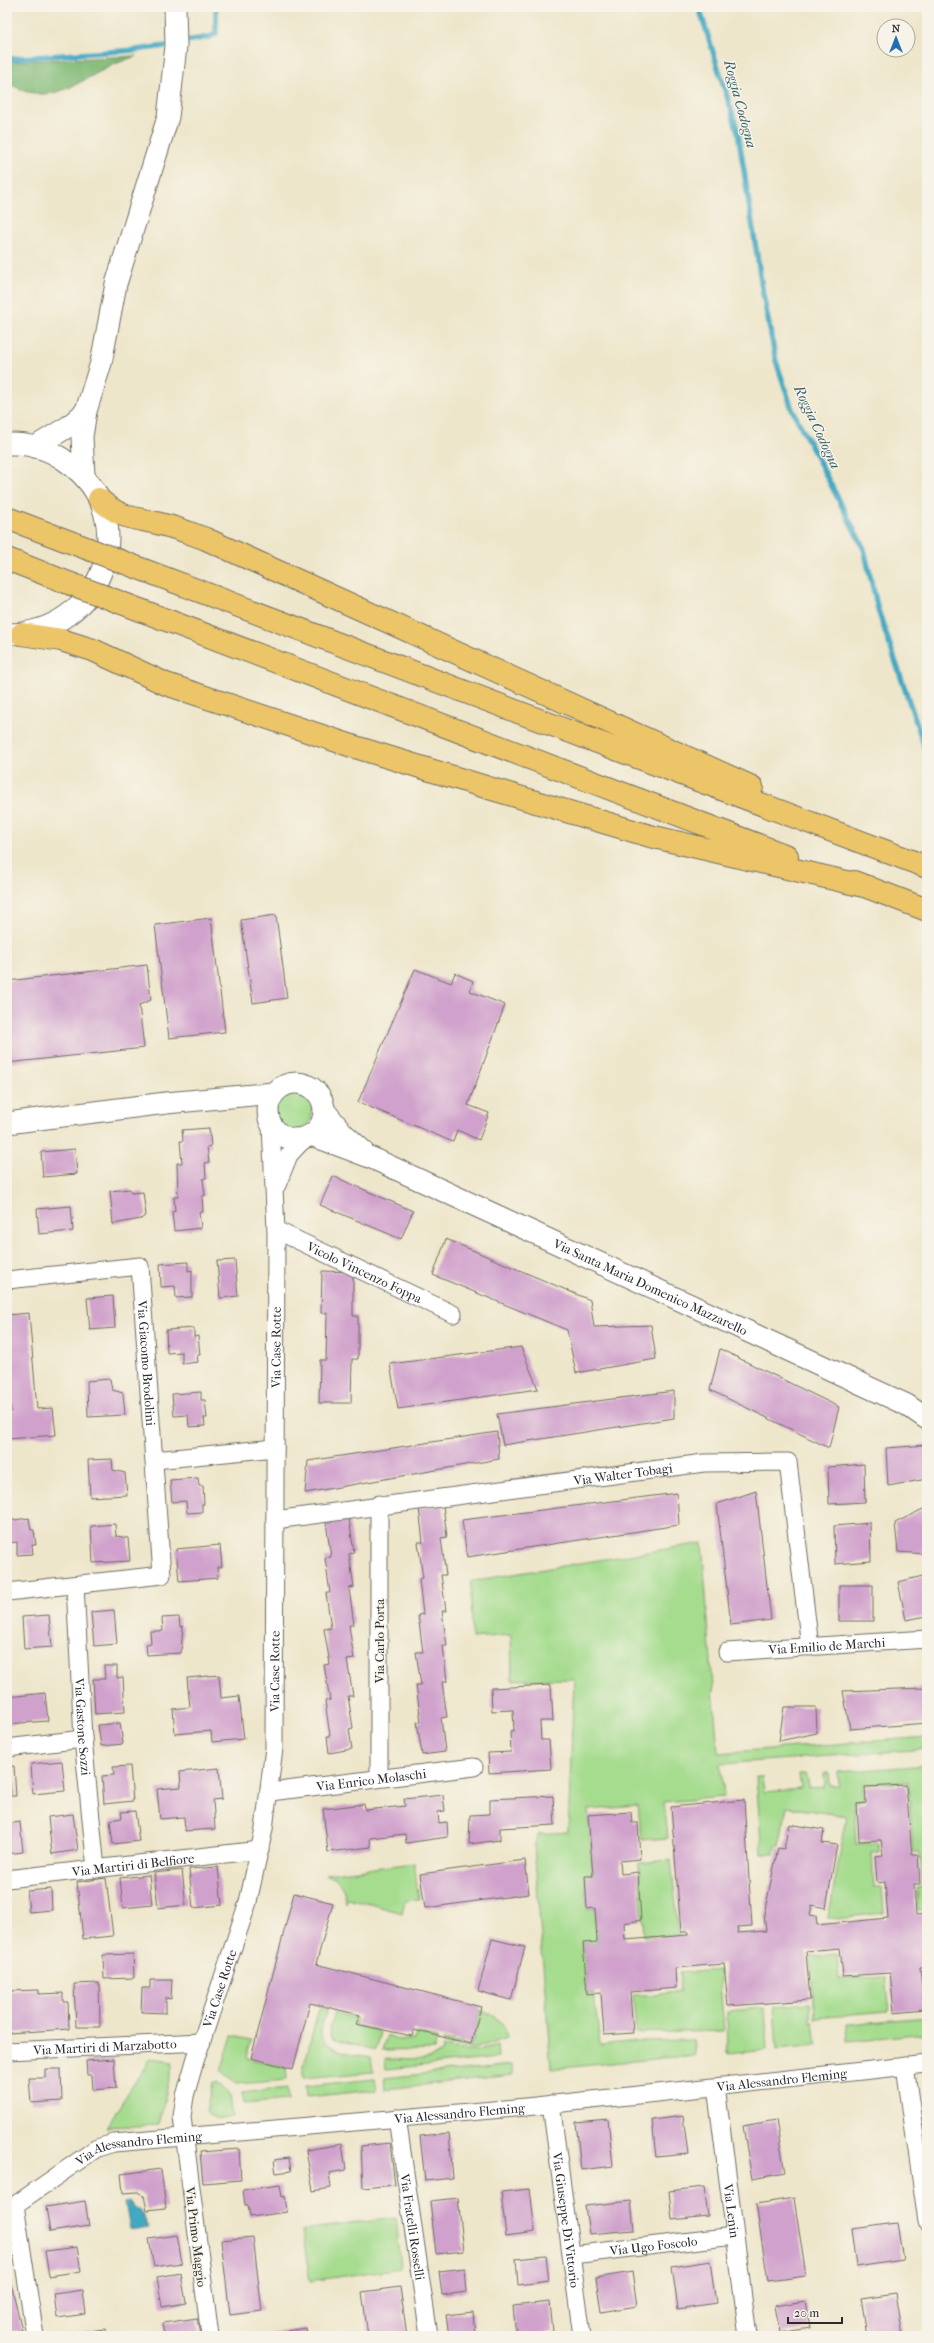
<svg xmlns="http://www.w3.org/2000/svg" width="934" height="2343" viewBox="0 0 934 2343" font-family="'IM FELL French Canon',serif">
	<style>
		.green { fill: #a5dc8e; stroke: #68845c }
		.forest { fill: #84bc79; stroke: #587452 }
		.water { fill: #42a9c2; stroke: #366a76 }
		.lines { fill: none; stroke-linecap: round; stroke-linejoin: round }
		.stream { stroke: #42a9c2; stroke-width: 5.5 }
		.building { fill: #d0a1cc }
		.minor-casing { stroke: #6f6c63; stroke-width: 19 }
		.tertiary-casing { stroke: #6f6c63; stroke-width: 23 }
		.trunk-casing { stroke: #6f6c63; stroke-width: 24 }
		.minor { stroke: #fff; stroke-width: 17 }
		.tertiary { stroke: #fff; stroke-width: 21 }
		.trunk { stroke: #ecc569; stroke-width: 22 }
		.trunk-bridge-casing { stroke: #6f6c63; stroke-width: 24; stroke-linecap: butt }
		.trunk-bridge { stroke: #ecc569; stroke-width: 22 }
		.labels { text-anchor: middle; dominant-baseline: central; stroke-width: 3; stroke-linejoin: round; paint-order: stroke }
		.street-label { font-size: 13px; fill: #2b2b2b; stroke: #f7f3e8 }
		.water-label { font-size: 14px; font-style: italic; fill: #345d67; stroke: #f7f3e8 }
	</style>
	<rect width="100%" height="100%" fill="#f7f3e8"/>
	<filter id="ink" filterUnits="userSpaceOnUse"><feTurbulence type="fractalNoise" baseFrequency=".025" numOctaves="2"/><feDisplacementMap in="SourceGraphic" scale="8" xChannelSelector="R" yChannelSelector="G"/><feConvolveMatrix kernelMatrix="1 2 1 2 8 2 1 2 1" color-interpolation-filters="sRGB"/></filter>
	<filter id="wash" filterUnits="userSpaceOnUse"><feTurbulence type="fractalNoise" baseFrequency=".012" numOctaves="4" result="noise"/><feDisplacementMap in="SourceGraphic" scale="16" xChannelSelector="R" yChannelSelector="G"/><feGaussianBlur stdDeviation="0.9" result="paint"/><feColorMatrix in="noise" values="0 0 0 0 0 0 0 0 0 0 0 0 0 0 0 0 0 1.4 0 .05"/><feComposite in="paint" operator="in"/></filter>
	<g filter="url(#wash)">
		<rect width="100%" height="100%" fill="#eee6cb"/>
		<path class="green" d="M274 1112a19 19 0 1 1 38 0a19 19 0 1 1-38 0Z
			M702 1543 718 1753 927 1737V1749L721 1764 724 1797 664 1802 668 1838 642 1840 638 1806 588 1810 593 1876 585 1877 587 1909 595 1908 597 1942 583 1943 587 1994H594L600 2045 636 2041 693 2040 695 2055 551 2069 534 1846 539 1834 568 1832 574 1679 512 1680 511 1635 472 1638 471 1581Z
			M927 1765V1911H918L917 1888 923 1887 920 1852H913L908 1782 863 1785 864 1800 854 1801 856 1844 878 1842 879 1852 872 1853 874 1887H882L884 1913 828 1919 847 1816 787 1807 779 1846H775L774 1854H762L756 1777H762L764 1792 801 1789 799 1774H806L808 1788 825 1787 824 1773H829L830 1786H839L838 1772Z
			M671 1860 679 1935 644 1936 639 1863Z
			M414 1863 419 1900 405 1901 402 1913 348 1898 346 1903C345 1887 339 1880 325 1874Z
			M837 1954 839 1979 885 1977 889 2012 815 2018 810 1957Z
			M719 1970 724 2031 636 2033 633 1995H655L681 1991 679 1973Z
			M923 1972H927V2033L848 2041 847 2024 927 2017Z
			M810 2004 811 2021H814L817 2045 777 2049 774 2007Z
			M319 2008 327 2010C325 2016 321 2025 321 2031 323 2052 355 2054 371 2057L373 2072 303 2078V2070Z
			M764 2008 767 2050 728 2054 727 2011Z
			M481 2010C495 2014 506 2024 508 2038L473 2049 443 2043 444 2040 471 2046Z
			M334 2012 356 2018 354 2025 380 2032 375 2050 332 2038 330 2029Z
			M417 2034 437 2038 434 2050 382 2051 387 2035 400 2040H415Z
			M232 2036 251 2040 247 2058 286 2068 287 2080 237 2084 221 2071Z
			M497 2046 498 2058 386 2069 385 2059C402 2059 427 2063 442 2052L443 2047 474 2052Z
			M150 2059 173 2062 159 2125 106 2127Z
			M511 2065 513 2075 385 2089 384 2078Z
			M375 2079 377 2090 306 2097 305 2086Z
			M217 2082 230 2095 233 2117C223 2120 210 2120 206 2110L212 2084Z
			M287 2088 288 2100 243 2104 242 2093Z
			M396 2218 401 2268 310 2281 302 2230Z"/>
		<path class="forest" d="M136 56C126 60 116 63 107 68 70 86 49 108 7 82V62Z"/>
		<path class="water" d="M129 2201 134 2208 139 2209 149 2227 130 2230 125 2202Z"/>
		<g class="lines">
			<path class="stream" d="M699 7 738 132 763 294 776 361 792 409 864 549 878 610 927 754
				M186 41 209 37 216 34V7
				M7 59 135 50 165 46"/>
		</g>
		<g id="blocks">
			<path class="building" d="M276 915 287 998 253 1003 241 920Z
				M211 918 225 1032 169 1038 155 925Z
				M147 965 151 1000 139 1005 144 1048 7 1063V981Z
				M415 969 451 983 455 973 473 981 470 991 505 1005 468 1105 489 1113 479 1140 457 1130 453 1142 358 1102Z
				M209 1128 211 1146 207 1147 209 1162 205 1163 206 1178 203 1179 205 1196H202L203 1212H199L201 1228 174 1231 172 1212 175 1211 174 1197H178L177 1163H182L180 1141H183L182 1130Z
				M75 1149 77 1174 43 1177 41 1152Z
				M333 1176 413 1211 401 1239 320 1205Z
				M130 1189 131 1193 143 1192 146 1215 141 1219 113 1224 110 1191Z
				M71 1206 73 1231 39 1234 37 1209Z
				M446 1239 590 1300 594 1327 651 1325 656 1359 576 1373 567 1330 433 1275Z
				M235 1260 238 1296 220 1298 217 1261Z
				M188 1262V1271L192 1270V1297L176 1298 175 1286 161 1287 160 1264Z
				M322 1271 353 1272V1316H358V1359H352L351 1403H319L320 1360H326L327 1313H321Z
				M113 1296 115 1328 90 1330 87 1298Z
				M29 1313 37 1409 53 1408 56 1435 7 1439V1412H11L7 1366V1315Z
				M194 1328V1337L198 1336 200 1355H197L198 1362 182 1364V1352L167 1353 166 1330Z
				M521 1347 538 1389 398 1409 390 1364Z
				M720 1349 839 1407 829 1448 710 1390Z
				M110 1379 112 1390 123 1393 125 1415 88 1417 87 1381Z
				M674 1391V1418L503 1445 497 1414Z
				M201 1392V1400H205L207 1418H204L205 1426 189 1427 188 1415 174 1416 172 1394Z
				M497 1432 499 1459 305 1493 308 1461Z
				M927 1445V1479L888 1486 886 1448Z
				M112 1459 113 1470 125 1473 127 1495 90 1497 88 1460Z
				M864 1464 865 1502 829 1504 828 1467Z
				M198 1478 199 1486H203L204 1504H202V1512L187 1513 186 1501 172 1502 170 1480Z
				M756 1491 771 1620 731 1625 717 1504Z
				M677 1493 679 1525 467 1557 462 1520Z
				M443 1505 447 1537 441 1538 446 1575H441L446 1611H442L447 1646H443L447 1682H442L447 1717 441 1718 445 1752 422 1755 417 1722H421L416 1685H421L416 1652H423L418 1615 423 1614 419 1579 423 1578 418 1542H423L419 1508Z
				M927 1507V1554L898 1552 895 1523Z
				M29 1518 31 1530H34L36 1545H32L33 1554 17 1555V1542L7 1543V1521Z
				M349 1518 354 1553 349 1554 354 1587 349 1588 354 1625H349L354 1659 347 1660 353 1696H348L353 1728 349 1729 352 1749 329 1753 327 1736H330L325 1701 330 1700 324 1665 330 1664 324 1629 331 1628 326 1593H330L325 1558 331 1557 326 1522Z
				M870 1523 871 1561 835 1564 834 1526Z
				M115 1524 116 1536 128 1538 130 1561 93 1563 91 1526Z
				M220 1545 222 1567H217L218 1578 179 1581 176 1549Z
				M927 1575V1616L906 1620 898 1582Z
				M839 1585H873V1621H839Z
				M114 1610 117 1644 94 1646 91 1612Z
				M49 1615 52 1647 24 1649 22 1617Z
				M179 1617 180 1627 183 1626 181 1653 147 1655 146 1644 151 1643 150 1631H163L162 1618Z
				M104 1666H117V1678L123 1677 125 1712 95 1714 93 1679H105Z
				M219 1675 221 1698 239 1696 244 1739 212 1742 211 1731 175 1734 173 1709 190 1707 187 1678Z
				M551 1685 553 1721H540L541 1740H549L551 1769 489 1773 488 1753 511 1752 510 1731H514L513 1710 492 1711 491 1688Z
				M925 1688 927 1694V1723L850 1729 843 1691Z
				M45 1693 48 1721 7 1724V1697Z
				M784 1707H816L817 1733 779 1741Z
				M120 1723 123 1744 101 1746 98 1725Z
				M62 1761 65 1791 33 1794 31 1764Z
				M14 1766 16 1796H7V1767Z
				M130 1766 133 1801 104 1804 102 1776 114 1775 113 1767Z
				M219 1768 222 1799 213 1800 215 1829 185 1831 184 1817 160 1819 157 1789 181 1787 180 1772Z
				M906 1785 912 1855H918L920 1884H914L916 1915 927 1914V1967H920L924 2009 894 2012 890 1973 843 1976 840 1948 806 1951 810 2000 728 2006 724 1964 675 1968 676 1988 630 1992 633 2033 604 2035 601 1993 587 1994 583 1943 597 1942 595 1908 587 1909 585 1876H593L588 1815 631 1812 632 1823H638L640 1859 620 1861 621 1874 638 1872 641 1920 624 1923 625 1940 688 1935V1932H681L671 1807 744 1800 752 1926 737 1927 738 1933 766 1931 764 1914 778 1848 784 1849 789 1824 824 1830 822 1843 837 1845 826 1908 812 1905 810 1915 816 1916 817 1925 888 1918 885 1882 877 1883 875 1856 883 1855 881 1840 859 1841 857 1804 866 1803 865 1787Z
				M443 1795 445 1811 438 1812 439 1823 447 1822 448 1837 406 1843 405 1834 370 1838 371 1847 328 1852 323 1809 364 1804 365 1810 405 1806 404 1799Z
				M553 1796 555 1825 500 1828V1840L469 1844 470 1815 490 1814V1799Z
				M135 1811 139 1841 113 1844 110 1820 122 1818 121 1812Z
				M73 1814 78 1850 52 1854 48 1817Z
				M20 1822 23 1852 7 1854V1824Z
				M525 1860 529 1894 425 1908 420 1874Z
				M218 1867 222 1905 193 1908 189 1869Z
				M182 1870 186 1905 158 1908 154 1873Z
				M149 1875 152 1905 123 1908 120 1878Z
				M106 1878 113 1936 83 1939 77 1882Z
				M51 1889 52 1910 29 1912 27 1891Z
				M294 1893 333 1903 316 1964 481 2007 471 2044 414 2030 412 2036 356 2024 360 2015 310 2003 293 2069 251 2058Z
				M492 1939 525 1947 511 2000 478 1991Z
				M133 1954 134 1978 104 1979 103 1955Z
				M150 1980H172L171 1999 166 1998V2013L141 2012 142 1988H150Z
				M99 1983 100 2027H76L74 1984Z
				M39 1990V1994L63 1993V2002H68L69 2029 9 2033V2029H7L8 1991Z
				M114 2059 116 2088 93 2090 92 2075H87L86 2061Z
				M45 2069H61L62 2101 31 2103 29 2078H45Z
				M683 2116 688 2154 656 2157 652 2120Z
				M608 2119 613 2166 581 2170 576 2122Z
				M776 2120 785 2173 752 2179 743 2126Z
				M449 2133 453 2178 425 2181 420 2136Z
				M390 2143 395 2185 363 2188 361 2146Z
				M342 2144 346 2170 329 2173 331 2188 313 2191 306 2150Z
				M239 2149 241 2180 203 2183 200 2152Z
				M289 2158 291 2171 276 2173 274 2160Z
				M161 2169 166 2208 147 2210 144 2196 138 2192 123 2193 121 2174Z
				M280 2185 282 2197 285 2196 287 2212 250 2217 248 2205H245L243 2190Z
				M704 2187 708 2216 672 2220 669 2191Z
				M530 2189 535 2232 506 2236 501 2192Z
				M458 2198 464 2251 436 2254 430 2201Z
				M794 2198 806 2276 768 2281 756 2204Z
				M85 2201 89 2226 50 2232 46 2207Z
				M631 2201 634 2230 589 2234 585 2206Z
				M897 2223 903 2260 856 2267 851 2229Z
				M177 2235 182 2263 154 2267 149 2239Z
				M253 2237 262 2311 230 2315 221 2240Z
				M77 2247 81 2271 49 2276 45 2251Z
				M546 2256 549 2281 518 2285 516 2259Z
				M710 2261 716 2303 678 2309 672 2267Z
				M7 2267 22 2330 7 2333Z
				M465 2268 467 2292 442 2295 439 2271Z
				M632 2272 637 2306 601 2312 596 2278Z
				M181 2273 186 2303 162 2307 157 2277Z
				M400 2287 407 2336H368L362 2292Z
				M83 2290 86 2314 57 2318 54 2294Z
				M896 2293 903 2336H867L861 2298Z
				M805 2301 810 2328 780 2333 775 2306Z
				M550 2302 553 2332 516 2336 513 2306Z
				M473 2312 475 2336H449L446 2315Z
				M197 2318 200 2336H165L163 2323Z
				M306 2328 307 2336H262V2335Z
				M105 2329 106 2336H74V2333Z"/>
		</g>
	</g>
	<g filter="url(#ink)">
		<use href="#blocks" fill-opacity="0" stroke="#6f6c63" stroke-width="1"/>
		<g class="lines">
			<defs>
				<g id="minor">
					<path d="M277 1185 289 1155 305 1138"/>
					<path id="s1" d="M276 1230 453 1314"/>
					<path id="s2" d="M7 1280 140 1266 162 1575 7 1592"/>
					<path d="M155 1460 275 1448"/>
					<path id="s3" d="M275 1520 704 1463 788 1462 810 1647"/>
					<path id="s4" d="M75 1585 83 1739 96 1869"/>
					<path id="s5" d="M727 1652 927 1639"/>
					<path d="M7 1748 83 1739"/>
					<path d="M379 1778V1504"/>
					<path id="s6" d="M270 1792 474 1767"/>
					<path id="s7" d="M7 1879 260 1850"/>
					<path id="s8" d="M7 2051 202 2042"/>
					<path d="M905 2066 927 2221"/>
					<path id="s9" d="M716 2087 748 2336"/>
					<path id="s10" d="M551 2104 582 2336"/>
					<path id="s11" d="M397 2118 429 2336"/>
					<path id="s12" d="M572 2255 734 2236"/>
					<path id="s13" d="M35 2336 15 2205 97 2148 114 2143 526 2107 927 2064"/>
					<path id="s14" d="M210 2336 182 2117 185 2096 195 2061 248 1902 264 1829 274 1748 276 1230 271 1126"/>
				</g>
				<g id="tertiary">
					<path d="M7 444C28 443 50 449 67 462 146 518 102 634 7 634"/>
					<path d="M35 447 69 426 86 411"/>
					<path d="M84 476 82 437 86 411 101 363 116 284 168 117 176 46 175 7"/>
					<circle cx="296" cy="1111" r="28"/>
					<path d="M324 1110 343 1133 362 1150"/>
					<path d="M7 1123 166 1103 274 1093"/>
					<path id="s15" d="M311 1135 372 1158 907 1405 927 1419"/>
				</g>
				<path id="trunk" d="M99 499C123 521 136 517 164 525 178 528 192 534 206 539L752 787
					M7 518 86 548
					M7 559 71 584
					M120 561 927 867
					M106 597 787 856
					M21 634 61 640 93 650 166 684 352 746 492 789 650 836 868 887
					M854 882 927 910"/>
			</defs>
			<use href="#minor" class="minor-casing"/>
			<use href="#tertiary" class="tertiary-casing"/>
			<use href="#trunk" class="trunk-casing"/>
			<use href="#minor" class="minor"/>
			<use href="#tertiary" class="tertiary"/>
			<use href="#trunk" class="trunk"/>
			<defs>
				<path id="trunk-bridge" d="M86 548 120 561
					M71 584 106 597"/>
			</defs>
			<use href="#trunk-bridge" class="trunk-bridge-casing"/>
			<use href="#trunk-bridge" class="trunk-bridge"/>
		</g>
	</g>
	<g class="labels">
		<g class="street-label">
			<text stroke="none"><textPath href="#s1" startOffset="98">Vicolo Vincenzo Foppa</textPath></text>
			<text stroke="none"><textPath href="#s15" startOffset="372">Via Santa Maria Domenico Mazzarello</textPath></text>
			<text stroke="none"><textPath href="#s14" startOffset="1003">Via Case Rotte</textPath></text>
			<text stroke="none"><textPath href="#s2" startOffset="231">Via Giacomo Brodolini</textPath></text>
			<text stroke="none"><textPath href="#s3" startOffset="351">Via Walter Tobagi</textPath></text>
			<text transform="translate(379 1641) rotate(-90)">Via Carlo Porta</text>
			<text stroke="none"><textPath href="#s5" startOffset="100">Via Emilio de Marchi</textPath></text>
			<text stroke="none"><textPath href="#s14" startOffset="679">Via Case Rotte</textPath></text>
			<text stroke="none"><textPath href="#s4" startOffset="142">Via Gastone Sozzi</textPath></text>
			<text stroke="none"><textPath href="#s6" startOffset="102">Via Enrico Molaschi</textPath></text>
			<text stroke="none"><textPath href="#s7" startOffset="127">Via Martiri di Belfiore</textPath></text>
			<text stroke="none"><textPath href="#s14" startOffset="355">Via Case Rotte</textPath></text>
			<text stroke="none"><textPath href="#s8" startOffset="98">Via Martiri di Marzabotto</textPath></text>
			<text stroke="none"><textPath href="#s13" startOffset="921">Via Alessandro Fleming</textPath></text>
			<text stroke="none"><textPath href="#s13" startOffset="597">Via Alessandro Fleming</textPath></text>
			<text stroke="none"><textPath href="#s13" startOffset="273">Via Alessandro Fleming</textPath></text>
			<text stroke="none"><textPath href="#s9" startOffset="125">Via Lenin</textPath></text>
			<text stroke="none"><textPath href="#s10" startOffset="117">Via Giuseppe Di Vittorio</textPath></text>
			<text stroke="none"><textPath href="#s11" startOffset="110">Via Fratelli Rosselli</textPath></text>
			<text transform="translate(196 2237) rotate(83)">Via Primo Maggio</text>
			<text stroke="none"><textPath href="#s12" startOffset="82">Via Ugo Foscolo</textPath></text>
		</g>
		<g class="water-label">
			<text transform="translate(740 104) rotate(75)">Roggia Codogna</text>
			<text transform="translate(817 427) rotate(65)">Roggia Codogna</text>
		</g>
	</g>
	<rect width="934" height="2343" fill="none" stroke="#f7f3e8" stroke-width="24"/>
	<g transform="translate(896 38)"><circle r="19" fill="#f7f3e8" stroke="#a5a39c"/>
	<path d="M0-3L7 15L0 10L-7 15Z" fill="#1f6fb2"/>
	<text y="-6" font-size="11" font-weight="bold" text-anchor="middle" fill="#2b2b2b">N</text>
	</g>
	<path d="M788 2317v6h54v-6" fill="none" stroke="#2b2b2b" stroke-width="2"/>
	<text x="794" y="2317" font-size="12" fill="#2b2b2b" stroke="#f7f3e8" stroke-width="3" paint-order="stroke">20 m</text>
</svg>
